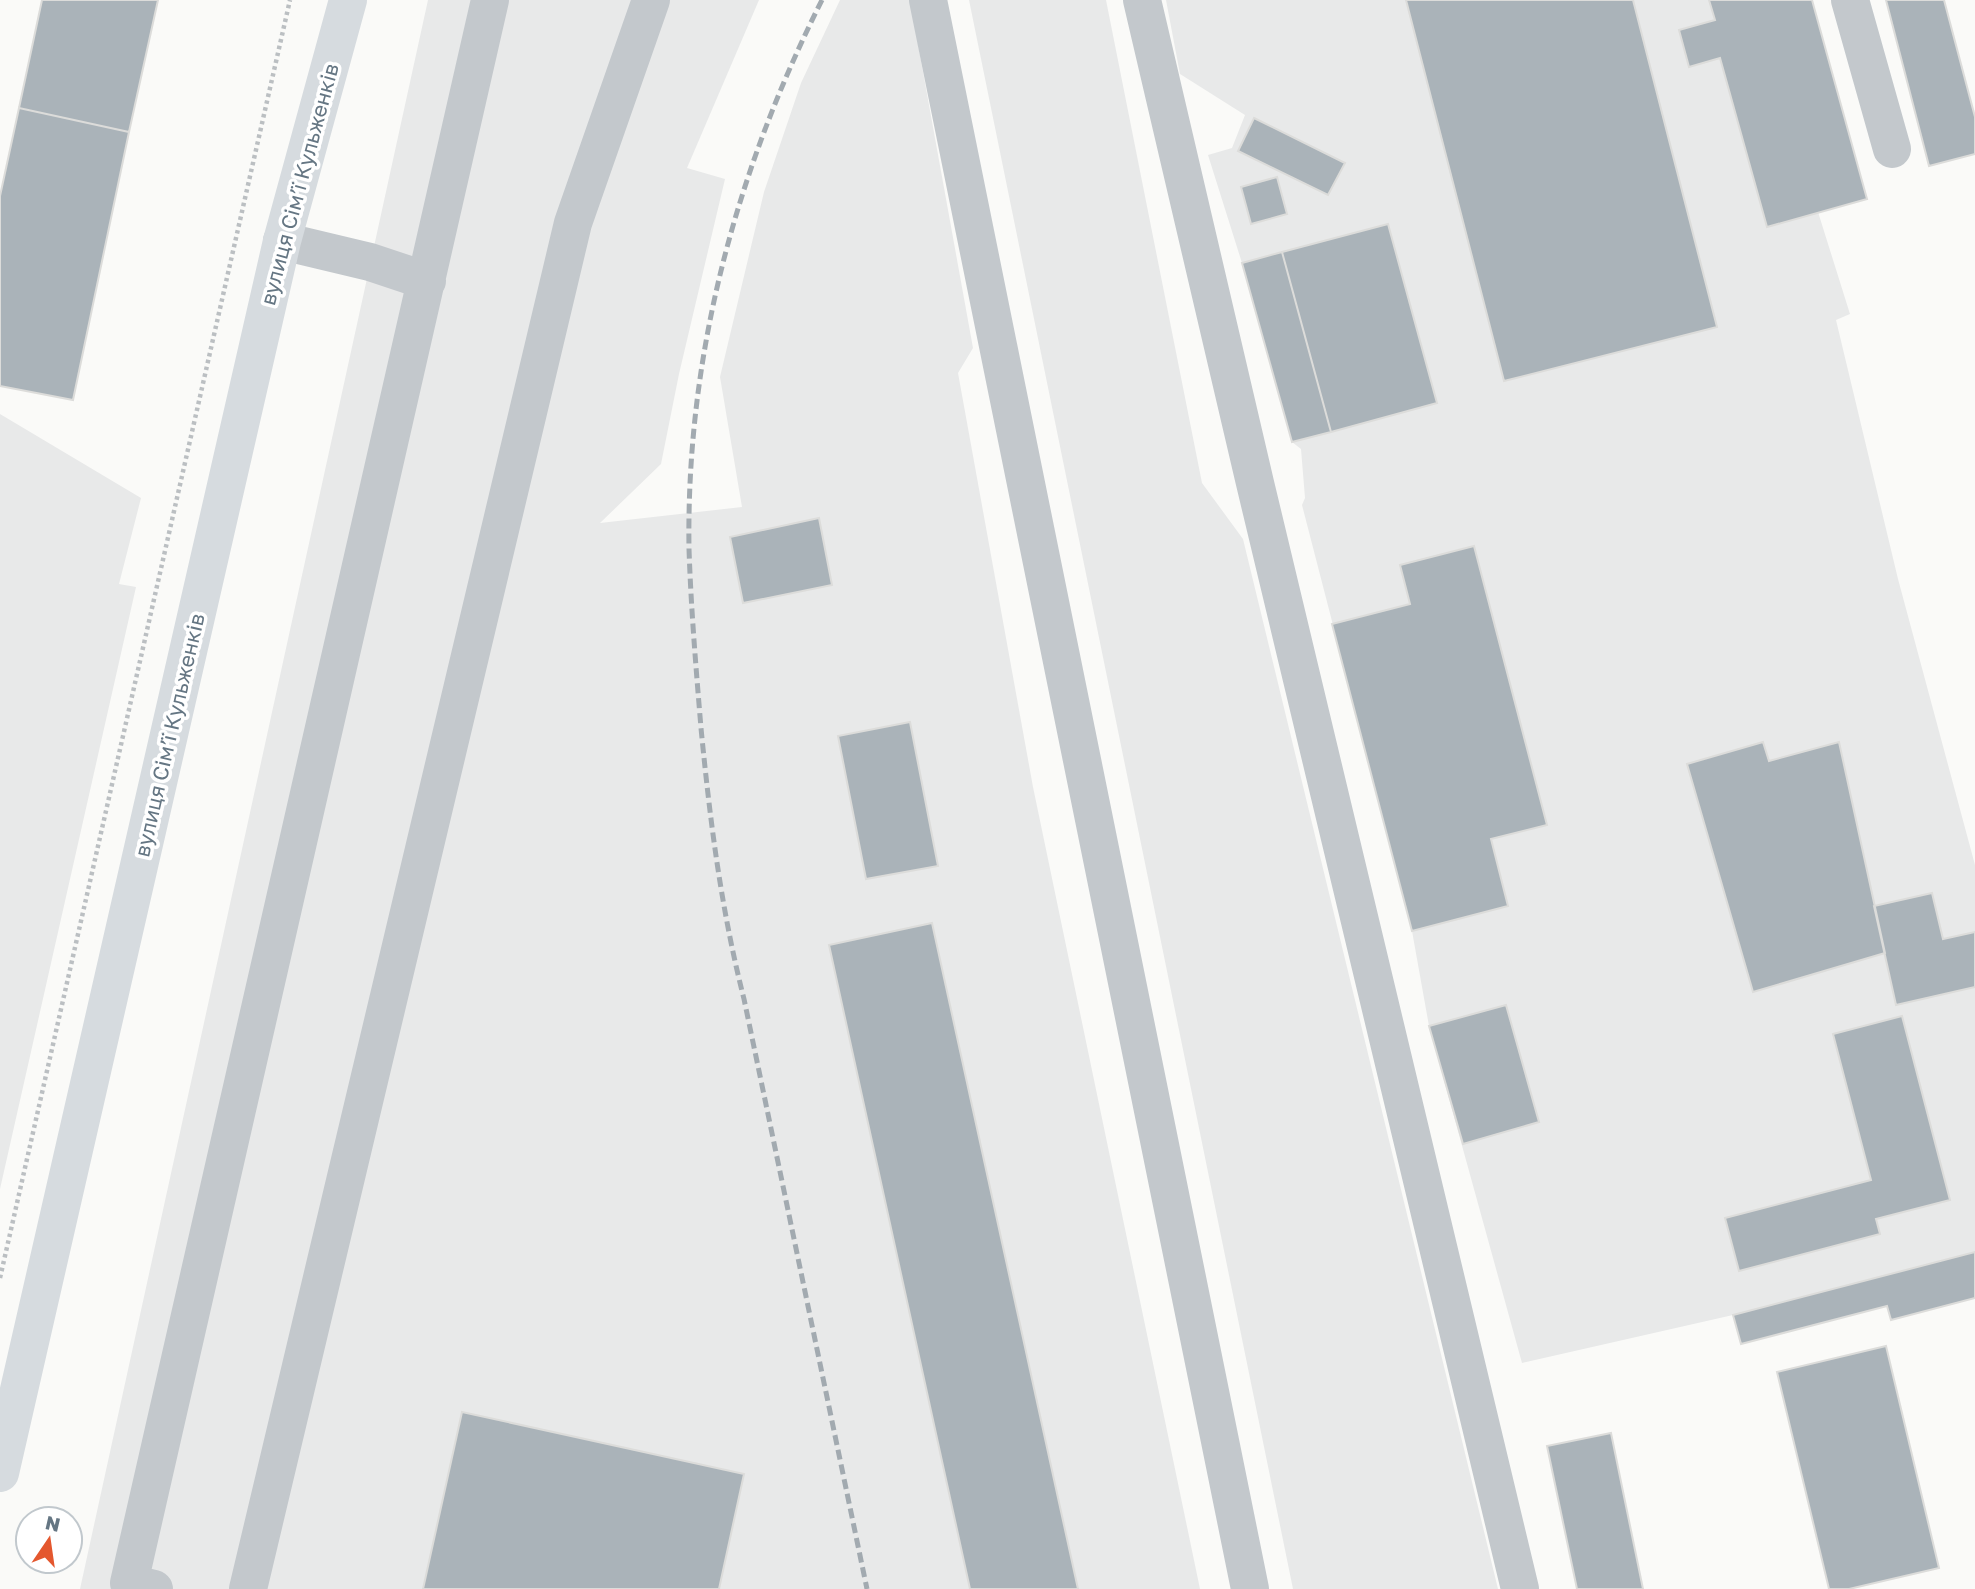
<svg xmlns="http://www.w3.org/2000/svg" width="1975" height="1589" viewBox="0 0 1975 1589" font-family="'Golos Text',sans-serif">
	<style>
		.built { fill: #e8e9e9 }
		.building { fill: #aab3b9; stroke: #dcdcda; stroke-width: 2 }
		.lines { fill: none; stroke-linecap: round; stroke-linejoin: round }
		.path { stroke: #bbbfc2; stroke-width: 4.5; stroke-dasharray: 3.5 3.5; stroke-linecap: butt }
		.minor { stroke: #c3c8cc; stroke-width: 38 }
		.major { stroke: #d6dbdf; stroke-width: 38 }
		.rail { stroke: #a2aab0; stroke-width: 5; stroke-dasharray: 10 5; stroke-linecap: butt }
		.labels { text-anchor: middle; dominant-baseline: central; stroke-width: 7; stroke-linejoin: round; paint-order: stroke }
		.street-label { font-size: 21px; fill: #657683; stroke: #fff }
	</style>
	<rect width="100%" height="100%" fill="#fafaf8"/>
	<path class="built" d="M428 0H759L687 168 725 179 679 374 661 464 600 523 742 507 720 377 764 192 801 83 840 0H910L973 348 958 373 1033 787 1200 1589H80Z
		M969 0H1106L1202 483 1243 539 1498 1589H1293Z
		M1166 0H1812L1867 199 1818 212 1850 314 1836 320 1898 579 1975 865V1252L1733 1315 1522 1363 1429 1026 1412 931 1302 505 1305 498 1301 449 1292 442 1242 263 1208 155 1232 148 1245 115 1180 74Z
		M0 414 141 498 119 584 136 587 0 1189Z"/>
	<path class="building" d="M42 0H158L129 132 19 108Z
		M1406 0H1633L1717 327 1504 381Z
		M1709 0H1812L1867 199 1767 227 1720 58 1689 67 1679 30 1715 20Z
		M1886 0H1944L1975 117V154L1929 166Z
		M19 108 129 132 73 400 0 386V196Z
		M1254 118 1345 163 1328 195 1238 151Z
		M1277 177 1287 214 1251 224 1241 187Z
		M1388 224 1437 403 1331 432 1282 252Z
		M1282 252 1331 432 1292 442 1242 263Z
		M819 518 832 585 743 603 730 537Z
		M1474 546 1547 825 1491 839 1508 906 1412 931 1332 624 1410 604 1400 565Z
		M910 722 938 866 866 879 838 736Z
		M1763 742 1769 761 1839 742 1885 953 1753 992 1687 764Z
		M1932 893 1943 939 1975 932V987L1896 1005 1874 906Z
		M932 923 1078 1589H970L829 945Z
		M1506 1005 1539 1122 1463 1144 1429 1026Z
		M1902 1016 1950 1200 1876 1219 1880 1234 1739 1271 1725 1218 1871 1180 1833 1034Z
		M1975 1252V1298L1891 1320 1887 1306 1741 1344 1733 1315Z
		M1886 1346 1939 1568 1849 1589H1829L1777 1372Z
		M462 1412 744 1474 719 1589H423Z
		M1611 1433 1643 1589H1577L1547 1446Z"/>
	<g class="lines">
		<path class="path" d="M0 1278 290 0"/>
		<path class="minor" d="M928 0 1250 1589
			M1142 0 1255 483 1520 1589
			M1850 0 1892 149
			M282 241 370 262 427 281
			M154 1589 129 1583 490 0
			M248 1589 573 223 651 0"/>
		<path class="major" d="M0 1473 282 241 348 0"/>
		<path class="rail" d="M822 0C736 171 686 356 689 549 691 609 696 668 701 728 710 820 721 909 744 999L867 1589"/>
	</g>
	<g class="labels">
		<g class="street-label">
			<text transform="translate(299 184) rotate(-75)">вулиця Сімʼї Кульженків</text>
			<text transform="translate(169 735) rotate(-77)">вулиця Сімʼї Кульженків</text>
		</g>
	</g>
	<g transform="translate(49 1540) rotate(13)"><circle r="33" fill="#ffffff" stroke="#c1c8cd" stroke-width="2"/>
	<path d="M0-5L12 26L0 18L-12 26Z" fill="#e4572e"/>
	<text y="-10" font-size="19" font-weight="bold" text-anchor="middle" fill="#657683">N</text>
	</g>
</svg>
